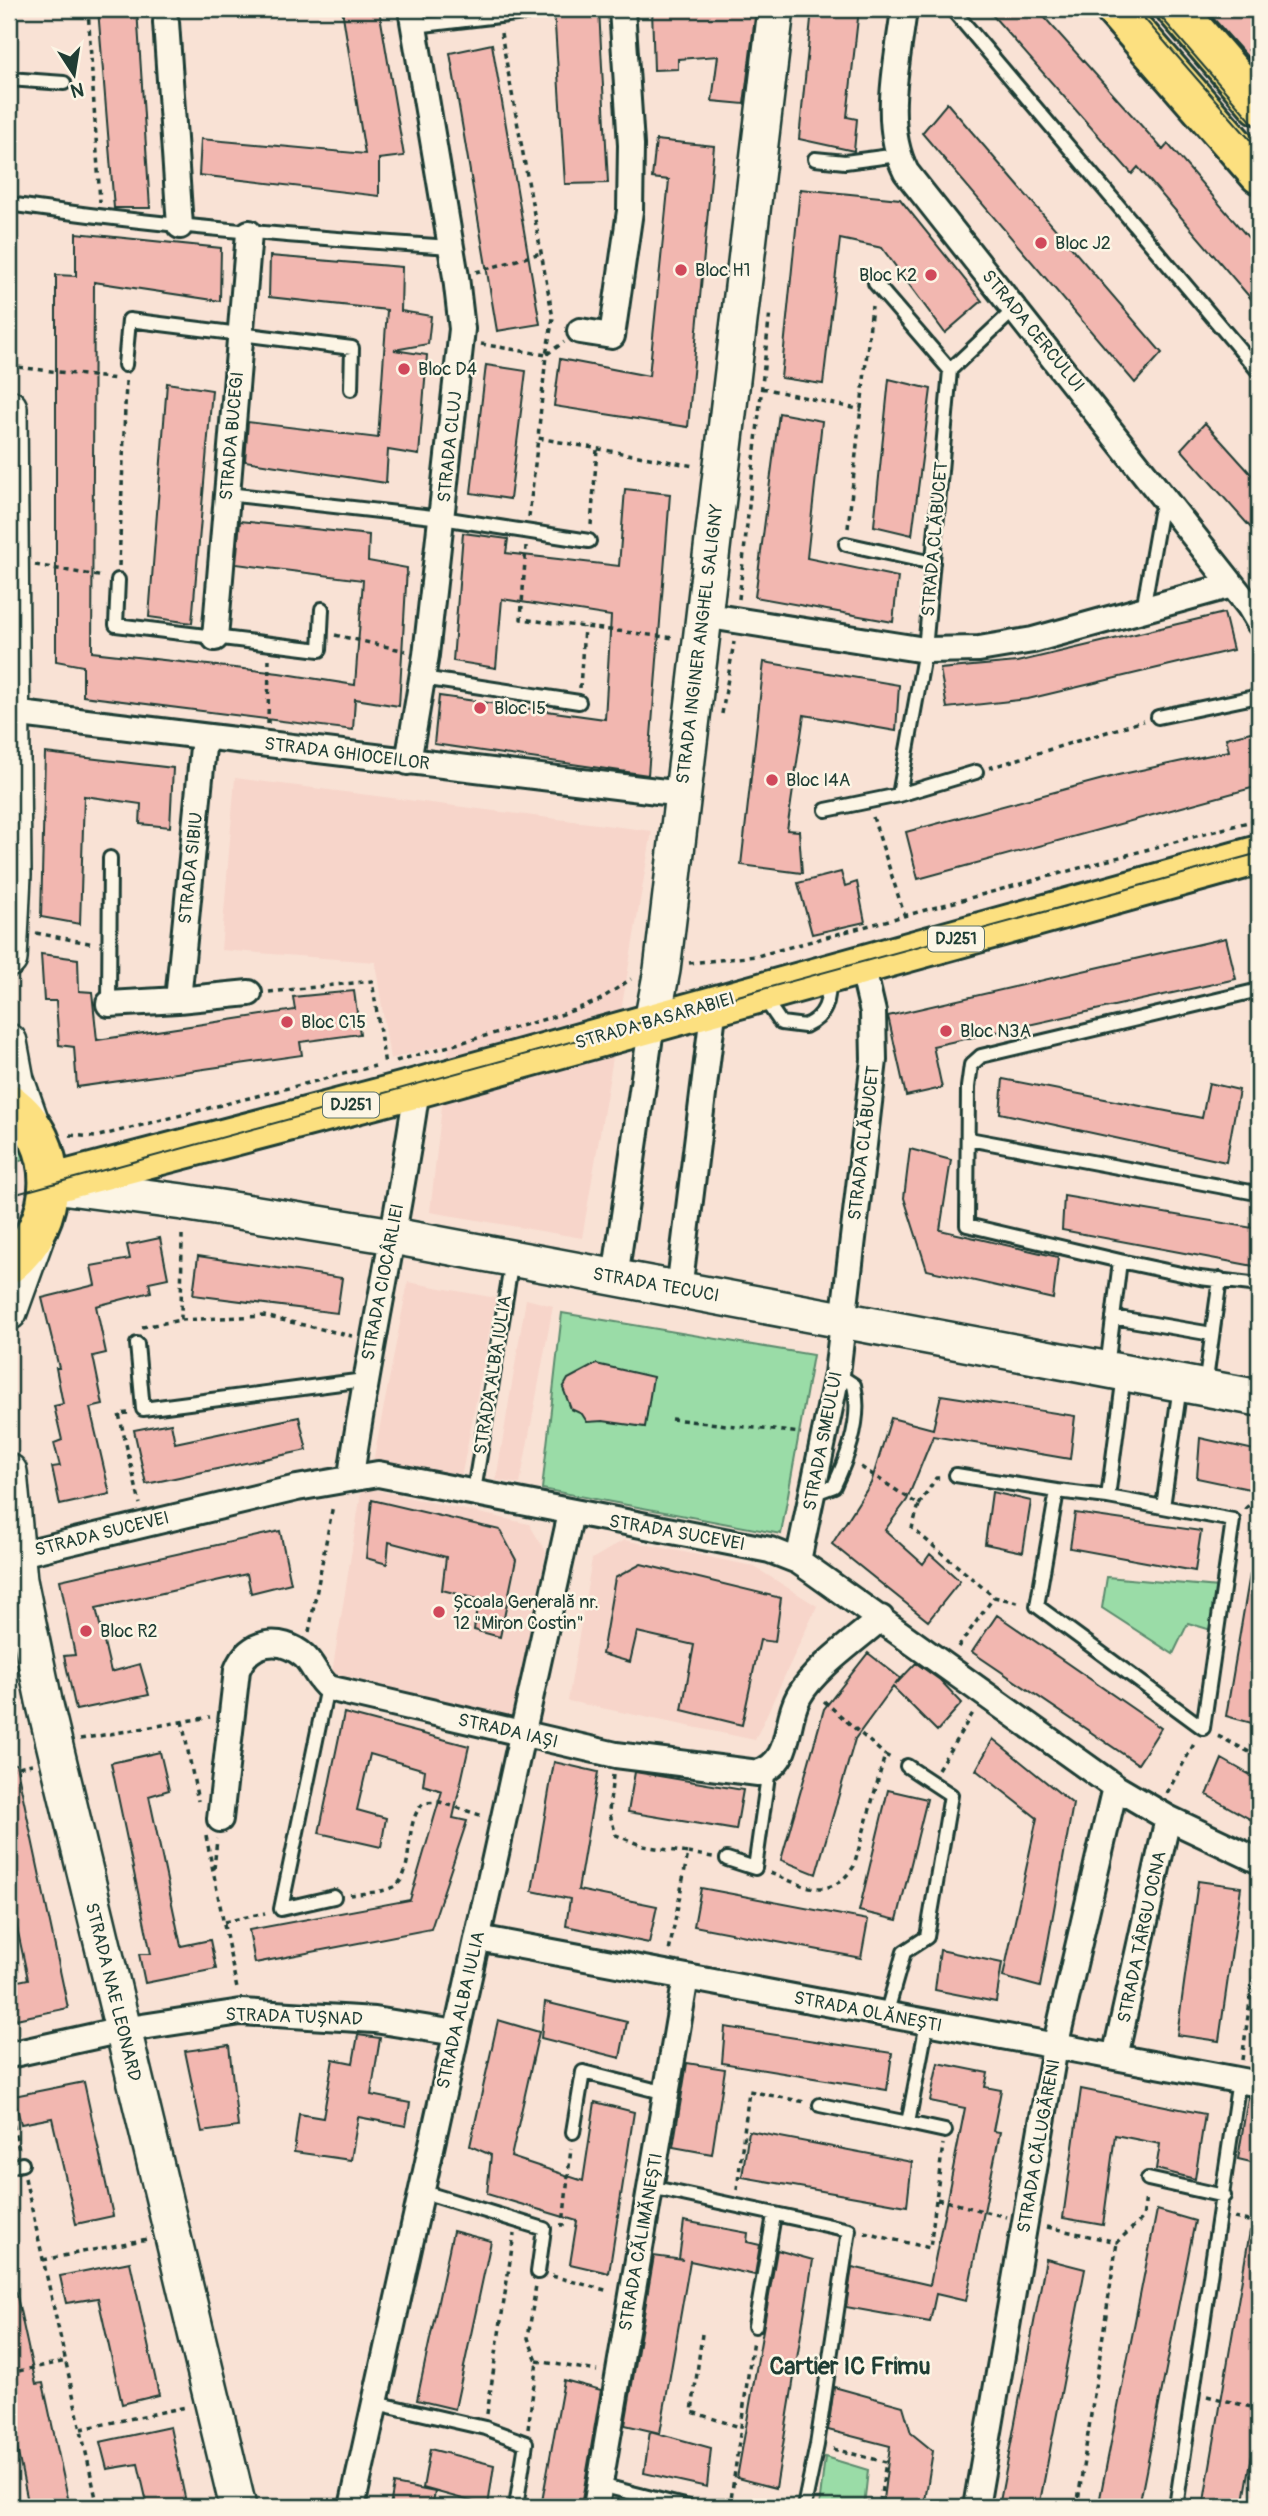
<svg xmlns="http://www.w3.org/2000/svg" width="1268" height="2516" viewBox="0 0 1268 2516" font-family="Pangolin,sans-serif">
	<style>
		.built { fill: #f7d5ca }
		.green { fill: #9adca7; stroke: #5c8c6e; stroke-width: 2 }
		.building { fill: #f2b7b0; stroke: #1f3d34; stroke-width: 2 }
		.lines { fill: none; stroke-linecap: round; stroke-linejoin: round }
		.lane-casing { stroke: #1f3d34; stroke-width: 18 }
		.street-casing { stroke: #1f3d34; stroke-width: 30 }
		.secondary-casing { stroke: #1f3d34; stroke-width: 40 }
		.primary-casing { stroke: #1f3d34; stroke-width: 44 }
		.path { stroke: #1f3d34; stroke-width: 3.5; stroke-dasharray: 5 5; stroke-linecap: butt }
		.lane { stroke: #fcf5e5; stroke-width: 12 }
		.street { stroke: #fcf5e5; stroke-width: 24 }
		.secondary { stroke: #fcf5e5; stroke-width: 35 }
		.primary { stroke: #fce080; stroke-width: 38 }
		.tram { stroke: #1f3d34; stroke-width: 2 }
		.poi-dot { fill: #d1495b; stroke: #fcf5e5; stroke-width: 2.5 }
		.labels { text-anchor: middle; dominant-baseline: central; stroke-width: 5; stroke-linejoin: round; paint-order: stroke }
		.shield { fill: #fcf5e5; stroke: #617469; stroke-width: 2 }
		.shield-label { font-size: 16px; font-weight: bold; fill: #1f3d34 }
		.poi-label { font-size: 18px; fill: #1f3d34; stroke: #fcf5e5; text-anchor: start }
		.street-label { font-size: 18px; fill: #1f3d34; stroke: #fcf5e5 }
		.district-label { font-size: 24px; font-weight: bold; fill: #1f3d34; stroke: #fcf5e5 }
	</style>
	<rect width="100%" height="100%" fill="#f9e2d5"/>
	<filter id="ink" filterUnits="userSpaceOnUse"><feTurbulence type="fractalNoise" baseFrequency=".0143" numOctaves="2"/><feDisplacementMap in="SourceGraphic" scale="14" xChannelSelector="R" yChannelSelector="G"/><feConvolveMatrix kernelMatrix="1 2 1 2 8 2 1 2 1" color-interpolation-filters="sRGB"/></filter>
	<g filter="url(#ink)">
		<path class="built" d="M235 778 652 831 582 1238 430 1212 449 1044 390 1059 375 962 221 950Z
			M408 1282 496 1298 461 1478 373 1462Z
			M526 1299 553 1306 520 1484 496 1480Z
			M362 1487 529 1524 546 1552 516 1718 332 1673Z
			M624 1540 753 1566 817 1606 755 1740 568 1701 592 1559Z"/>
		<path class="green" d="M9 1121 31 1158 9 1164Z
			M562 1313 813 1355 781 1534 542 1489Z
			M1107 1577 1218 1587 1211 1630 1188 1623 1173 1654 1102 1608Z
			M825 2457 868 2470 864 2507H819Z"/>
		<path class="building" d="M98 9H137L150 208H114Z
			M342 9H379L404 156 379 159V196L199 175 201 139 365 154Z
			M554 9H599L608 183 565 184Z
			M652 9H756L744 104 712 101 718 56 678 59V69L654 70Z
			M812 9H859L847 117 857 119 854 151 799 139Z
			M987 9H1037L1163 150 1168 144 1259 250V308L1138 167 1132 174Z
			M1205 9H1259V70Z
			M492 44 540 324 497 331 450 53Z
			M947 103 1162 353 1135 383 922 133Z
			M656 140 714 146 688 427 554 406 560 359 649 376 669 180 652 178Z
			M800 189 900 199 982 301 945 333 882 248 840 239 823 384 781 378Z
			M76 233 221 248 220 301 94 282 92 652 279 673 355 685 363 580 236 564 240 521 369 535 368 561 407 568 399 706 355 699 353 730 83 696V666L56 661V275L76 276Z
			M270 256 402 267 401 311 431 316 428 344 394 350 427 355 419 455 388 450 386 483 245 461 248 422 378 438 387 310 269 297Z
			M486 365 526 371 510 499 471 493Z
			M889 379 931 389 912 535 874 526Z
			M167 383 212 390 192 623 149 617Z
			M779 413 822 421 807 558 898 577 893 622 755 597Z
			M1205 423 1259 483V537L1181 449Z
			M625 489 670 494 648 775 434 744 439 696 605 719 611 616 502 599 496 668 453 661 463 533 508 539 506 553 619 566Z
			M1224 613 1233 650 1028 699 947 708 940 669 1017 662Z
			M764 662 899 685 896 731 804 715 787 830 799 831 802 873 741 865Z
			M1259 730V786L918 879 906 832 1118 775 1229 751 1226 738Z
			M45 753 173 768 170 827 140 824 141 804 84 796 80 924 41 917Z
			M841 872 845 886 857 882 865 922 812 934 798 883Z
			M1226 938 1236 979 933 1046 942 1088 906 1096 888 1016Z
			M41 954 78 959 79 991 92 992 97 1040 295 1010 293 997 354 991 360 1034 300 1042 302 1055 77 1087 74 1047 59 1045 56 1001H44Z
			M1003 1079 1202 1118 1209 1083 1239 1090 1226 1162 1000 1113Z
			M910 1149 951 1160 940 1230 1058 1257 1053 1299 927 1270 904 1198Z
			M1064 1196 1259 1229V1267L1062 1230Z
			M160 1238 168 1278 149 1282 151 1292 96 1306 106 1353 93 1356 103 1405 90 1408 110 1494 60 1505 52 1467 60 1466 54 1443 62 1440 54 1406 63 1404 56 1368H59L42 1298 95 1285 91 1266 130 1259 127 1245Z
			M198 1256 342 1278 337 1313 193 1295Z
			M596 1364 653 1377 645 1427 603 1421 587 1422 582 1414 571 1409 563 1388 568 1379Z
			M941 1395 1075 1416 1070 1459 933 1436 907 1500 885 1530 923 1564 930 1554 960 1581 928 1621 832 1544 871 1483 891 1418 933 1429Z
			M299 1417 307 1450 146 1484 134 1430 171 1423 175 1443Z
			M1200 1438 1259 1451V1491L1197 1478Z
			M992 1492 1031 1501 1023 1552 985 1544Z
			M372 1500 500 1530 516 1560 500 1637 474 1630 478 1599 442 1590 446 1557 389 1542 387 1564 366 1558Z
			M1075 1513 1201 1531 1195 1571 1070 1548Z
			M280 1531 291 1583 251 1593 247 1574 96 1608 111 1672 140 1664 149 1695 76 1710 64 1656 75 1655 60 1580Z
			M641 1564 781 1598 775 1642 760 1640 742 1725 682 1710 694 1645 637 1632 630 1662 602 1654 615 1578Z
			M1250 1574H1259V1725L1226 1716Z
			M997 1615 1161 1728 1138 1764 972 1652Z
			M868 1653 900 1678 895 1685 916 1663 940 1680 962 1703 937 1731 893 1687 855 1739 816 1874 781 1860 824 1709Z
			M344 1713 469 1746 453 1818 467 1821 431 1929 255 1963 249 1930 410 1900 442 1791 423 1785 425 1770 370 1754 357 1810 386 1818 381 1847 319 1833Z
			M993 1739 1073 1804 1040 1987 1003 1977 1037 1818 976 1770Z
			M160 1752 169 1790 149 1796 181 1946 210 1940 216 1969 145 1983 139 1954H151L111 1763Z
			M1222 1759 1259 1780V1824L1207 1795Z
			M554 1762 598 1772 578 1890 657 1906 649 1943 566 1926 570 1899 532 1891Z
			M9 1764H16L68 2008 16 2019 9 1983 28 1979 9 1890Z
			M635 1772 743 1790 736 1830 628 1812Z
			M888 1790 927 1799 897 1920 859 1911Z
			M1198 1881 1241 1887 1219 2041 1177 2035Z
			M701 1888 868 1920 861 1958 694 1926Z
			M940 1950 1002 1963 996 2002 935 1990Z
			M545 2002 627 2022 620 2058 541 2038Z
			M498 2020 539 2032 511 2157 583 2181 595 2102 634 2112 609 2273 570 2264 577 2221 487 2194 491 2155 470 2146Z
			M725 2027 892 2053 887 2090 722 2063Z
			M358 2035 380 2038 371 2095 410 2103 406 2126 358 2117 351 2160 294 2152 299 2114 323 2118 333 2059 353 2063Z
			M229 2045 238 2127 202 2132 185 2051Z
			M687 2063 725 2069 712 2154 673 2147Z
			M938 2063 988 2073 985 2087 1001 2090 993 2131 1000 2132 966 2301 936 2294 930 2322 846 2307 852 2267 930 2285 965 2108 930 2101Z
			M84 2082 113 2216 76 2224 52 2118 21 2124 14 2096Z
			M1081 2089 1205 2114 1195 2179 1156 2169 1160 2144 1115 2135 1103 2225 1063 2218Z
			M1248 2097 1259 2098V2164L1238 2159Z
			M749 2131 912 2162 907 2206 742 2177Z
			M1157 2210 1195 2221 1139 2507H1115L1099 2503Z
			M684 2221 748 2233 747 2242 760 2245 755 2275 690 2261 660 2433 625 2425 654 2256 683 2260 679 2259Z
			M453 2231 491 2241 455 2409 417 2400Z
			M1250 2231H1259V2414L1243 2507H1203Z
			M777 2250 813 2260 776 2488 737 2478Z
			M1046 2259 1085 2269 1039 2507H999Z
			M130 2262 159 2395 122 2404 98 2298 66 2303 60 2276Z
			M16 2292 36 2384 43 2383 70 2507H29L9 2409V2293Z
			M564 2380 601 2390 581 2506 541 2507Z
			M834 2387 903 2406 911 2433 933 2451 924 2507H882L890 2446 828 2430Z
			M170 2427 187 2507H148L138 2464 107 2469 100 2442Z
			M650 2431 711 2448 707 2487 644 2473Z
			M430 2449 494 2465 488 2506 423 2488Z
			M394 2484 435 2492 432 2507H390Z"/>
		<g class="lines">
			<defs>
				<path id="lane" d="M952 9 1259 372
					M415 26 525 13
					M9 79 64 83
					M815 159 845 162 898 155
					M9 204C156 226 303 237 451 247
					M875 283 950 370
					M125 365 129 320 352 348 351 389
					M227 494 442 518 589 541
					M846 544 933 563
					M118 580 116 625 320 650 322 609
					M1143 610 1160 513
					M422 678 579 702
					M1158 717 1259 696
					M899 795 925 650 950 370 1016 308
					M826 810 899 795 976 772
					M762 995 781 1023 805 1026C827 1016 829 1001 829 978
					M109 1004 110 858
					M969 1139 1251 1192 1259 1191
					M1120 1261 1200 1278 1251 1284
					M1113 1317 1212 1334
					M137 1344 143 1409 364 1380
					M1107 1368 1120 1261 967 1225 968 1087 971 1065 981 1056 1259 990
					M1124 1375 1108 1497 1057 1491 1037 1606 1203 1728 1233 1520 1163 1507 1180 1386
					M1205 1387 1220 1279
					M956 1475 1057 1491
					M474 1491 512 1260
					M812 1494 834 1486C848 1457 862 1417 854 1385L837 1374
					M1108 1497 1163 1507
					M327 1687 281 1909 334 1897
					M727 1859 755 1868 769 1769
					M886 2015 904 1952 927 1937 951 1795 907 1766
					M820 2105 908 2123 927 2023
					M908 2123 945 2131
					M573 2132 583 2072 666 2093
					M9 2167 22 2164
					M1148 2179 1224 2196
					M650 2187 849 2230 817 2445 804 2507
					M420 2191 544 2229 538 2272
					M755 2326 774 2215
					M376 2403 485 2428 526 2443 516 2507
					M600 2485 688 2507
					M1176 2507 1239 2080"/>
				<path id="street" d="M904 9C898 61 881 123 906 172L1249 606 1259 623
					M166 22 180 226
					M580 331 612 336 630 211 631 145 622 9
					M703 615 925 650 979 649 1033 640 1232 585
					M215 638 249 233
					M12 713 682 794
					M408 762 426 655 462 329 456 277 411 9
					M178 1000 249 993
					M109 1004 178 1000 204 737
					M615 1278 652 1022
					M679 1290 714 1005
					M351 1476C369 1346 399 1218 417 1088
					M16 1555 297 1488 378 1474 770 1550 798 1561 814 1572 1115 1787 1168 1818 1259 1861
					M798 1561 837 1374 874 1060 873 1012 862 965
					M220 1819 237 1670C248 1641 280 1635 304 1656 313 1664 318 1680 328 1687 333 1690 343 1691 349 1693L616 1755 758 1773C794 1761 783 1724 799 1696 815 1668 856 1640 881 1618
					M478 1938 1259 2084
					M9 2055 122 2030 241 2012 375 2020 456 2033
					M1115 2057 1168 1818
					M352 2507 571 1513
					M596 2507 686 1977
					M976 2507 1055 2047 1115 1787"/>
				<path id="secondary" d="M9 408 13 875 9 959
					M652 1022 662 970 776 9
					M9 1042 16 1080 34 1131
					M53 1185 183 1202 393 1236 1259 1398
					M9 1312 36 1237
					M9 1472 19 1580 44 1701 238 2507"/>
				<path id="primary" d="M1115 9 1259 174
					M1176 9 1259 105
					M9 1103C63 1142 60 1224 9 1264
					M50 1184 417 1088 1259 855"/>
			</defs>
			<use href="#lane" class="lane-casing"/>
			<use href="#street" class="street-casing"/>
			<use href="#secondary" class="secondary-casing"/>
			<use href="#primary" class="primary-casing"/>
			<path class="path" d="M88 9 100 202
				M501 33 553 318 546 355
				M1248 51 1259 41
				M476 272 541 253
				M481 344 546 355 538 438 694 466
				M547 354 564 342
				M9 366 117 379
				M762 388 862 410
				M529 517 538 438
				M591 525 597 450
				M848 528 872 306
				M526 546 521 619 674 638
				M35 565 104 577
				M119 566 126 381
				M739 599 770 311
				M335 635 406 651
				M580 688 584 627
				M722 714 734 642
				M268 724 269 658
				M989 768 1143 721
				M873 817 905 917
				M36 933 94 944
				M689 963 757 956 1259 819
				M269 992 372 981 385 1065
				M396 1061 563 1014 598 1001 631 979
				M70 1135 95 1137 375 1066
				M181 1320 264 1316 352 1336
				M142 1327 181 1320 182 1235
				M128 1413 119 1414 140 1504
				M671 1419 801 1433
				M861 1467 919 1505 912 1528 994 1597 1022 1603
				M919 1505 936 1478H940
				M1245 1509 1249 1505 1259 1508
				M309 1632 333 1505
				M958 1647 994 1597
				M824 1701 885 1755
				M182 1721 198 1801
				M1218 1736 1259 1757
				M80 1739 210 1717
				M9 1769 32 1764
				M938 1769 973 1713
				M613 1775 609 1811 616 1835 643 1846 688 1853 669 1952
				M1167 1793 1195 1742
				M206 1836 237 1989
				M688 1853 713 1857
				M214 1869 217 1839
				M770 1873C804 1886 830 1902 854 1866L885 1755 893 1759
				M350 1895C364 1893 381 1893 393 1887 417 1876 401 1822 424 1803L440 1802 483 1816
				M224 1922 265 1913
				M1242 2060 1259 1934
				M9 2105 19 2150
				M25 2178 98 2507
				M737 2190 749 2091 805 2102
				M937 2199 1006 2217
				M1234 2218 1259 2223
				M560 2225H563L571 2148
				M1047 2227 1117 2242 1143 2218 1146 2196
				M865 2233 930 2248 943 2144
				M43 2260 147 2239
				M552 2276 609 2291
				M702 2334 692 2412 740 2427
				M537 2361 597 2371
				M9 2373 66 2361
				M1207 2396 1259 2409
				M487 2414 514 2234
				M81 2429 186 2407
				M528 2429 537 2361 528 2338 536 2285
				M833 2449 886 2462 879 2507
				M111 2507 120 2505 121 2507
				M730 2507 753 2339
				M1077 2507 1117 2242"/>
			<use href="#lane" class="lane"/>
			<use href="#street" class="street"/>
			<use href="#secondary" class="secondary"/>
			<use href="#primary" class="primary"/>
			<path class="tram" d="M1136 9 1259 150
				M1154 9 1259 130
				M9 1196 1259 853"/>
		</g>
	</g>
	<g class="poi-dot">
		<circle cx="1041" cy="243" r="7"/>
		<circle cx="681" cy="270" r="7"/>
		<circle cx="931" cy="275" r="7"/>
		<circle cx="404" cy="369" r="7"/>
		<circle cx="480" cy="708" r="7"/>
		<circle cx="772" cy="780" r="7"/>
		<circle cx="287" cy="1022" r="7"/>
		<circle cx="946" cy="1031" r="7"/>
		<circle cx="439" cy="1612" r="7"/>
		<circle cx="86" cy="1631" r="7"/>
	</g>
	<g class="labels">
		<g class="shield">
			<rect x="928" y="926.5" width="56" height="25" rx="5"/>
			<rect x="323" y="1092.5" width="56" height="25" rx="5"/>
		</g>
		<g class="shield-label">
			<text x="956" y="939">DJ251</text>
			<text x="351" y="1105">DJ251</text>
		</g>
		<g class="poi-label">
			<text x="1055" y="243">Bloc J2</text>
			<text x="695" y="270">Bloc H1</text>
			<text x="917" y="275" text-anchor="end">Bloc K2</text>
			<text x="418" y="369">Bloc D4</text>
			<text x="494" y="708">Bloc I5</text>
			<text x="786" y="780">Bloc I4A</text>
			<text x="301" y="1022">Bloc C15</text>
			<text x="960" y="1031">Bloc N3A</text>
			<text x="453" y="1602">Școala Generală nr.<tspan x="453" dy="21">12 "Miron Costin"</tspan></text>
			<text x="100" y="1631">Bloc R2</text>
		</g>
		<g class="street-label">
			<text transform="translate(1033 331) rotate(51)">STRADA CERCULUI</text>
			<text transform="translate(232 436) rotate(-85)">STRADA BUCEGI</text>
			<text transform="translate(450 447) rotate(-84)">STRADA CLUJ</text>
			<text transform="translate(935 539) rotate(-85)">STRADA CLĂBUCET</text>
			<text transform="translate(700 644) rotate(-83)">STRADA INGINER ANGHEL SALIGNY</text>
			<text transform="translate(347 754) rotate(7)">STRADA GHIOCEILOR</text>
			<text transform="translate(191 868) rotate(-84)">STRADA SIBIU</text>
			<text transform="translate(655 1021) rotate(-16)">STRADA BASARABIEI</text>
			<text transform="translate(864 1143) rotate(-83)">STRADA CLĂBUCET</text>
			<text transform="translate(383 1282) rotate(-79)">STRADA CIOCÂRLIEI</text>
			<text transform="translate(656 1285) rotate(10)">STRADA TECUCI</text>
			<text transform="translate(493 1375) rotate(-81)">STRADA ALBA IULIA</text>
			<text transform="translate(823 1441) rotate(-79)">STRADA SMEULUI</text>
			<text transform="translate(677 1533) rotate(10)">STRADA SUCEVEI</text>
			<text transform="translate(102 1534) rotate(-14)">STRADA SUCEVEI</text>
			<text transform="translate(508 1731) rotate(13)">STRADA IAȘI</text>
			<text transform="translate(1142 1937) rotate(-78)">STRADA TÂRGU OCNA</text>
			<text transform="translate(113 1992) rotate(76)">STRADA NAE LEONARD</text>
			<text transform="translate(461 2010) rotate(-77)">STRADA ALBA IULIA</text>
			<text transform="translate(868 2012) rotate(11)">STRADA OLĂNEȘTI</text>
			<text transform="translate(294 2017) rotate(2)">STRADA TUȘNAD</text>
			<text transform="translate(1039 2146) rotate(-80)">STRADA CĂLUGĂRENI</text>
			<text transform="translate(641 2242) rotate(-80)">STRADA CĂLIMĂNEȘTI</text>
		</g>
		<g class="district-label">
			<text x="850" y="2366">Cartier IC Frimu</text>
		</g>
	</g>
	<rect width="1268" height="2516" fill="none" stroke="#fcf5e5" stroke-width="35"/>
	<rect x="18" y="18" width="1233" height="2481" fill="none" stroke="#1f3d34" stroke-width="2.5" filter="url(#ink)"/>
	<g transform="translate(74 74) rotate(168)" stroke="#fcf5e5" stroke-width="5" paint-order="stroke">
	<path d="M0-5L12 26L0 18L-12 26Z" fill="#1f3d34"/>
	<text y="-10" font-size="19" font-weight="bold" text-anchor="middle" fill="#1f3d34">N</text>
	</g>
</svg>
